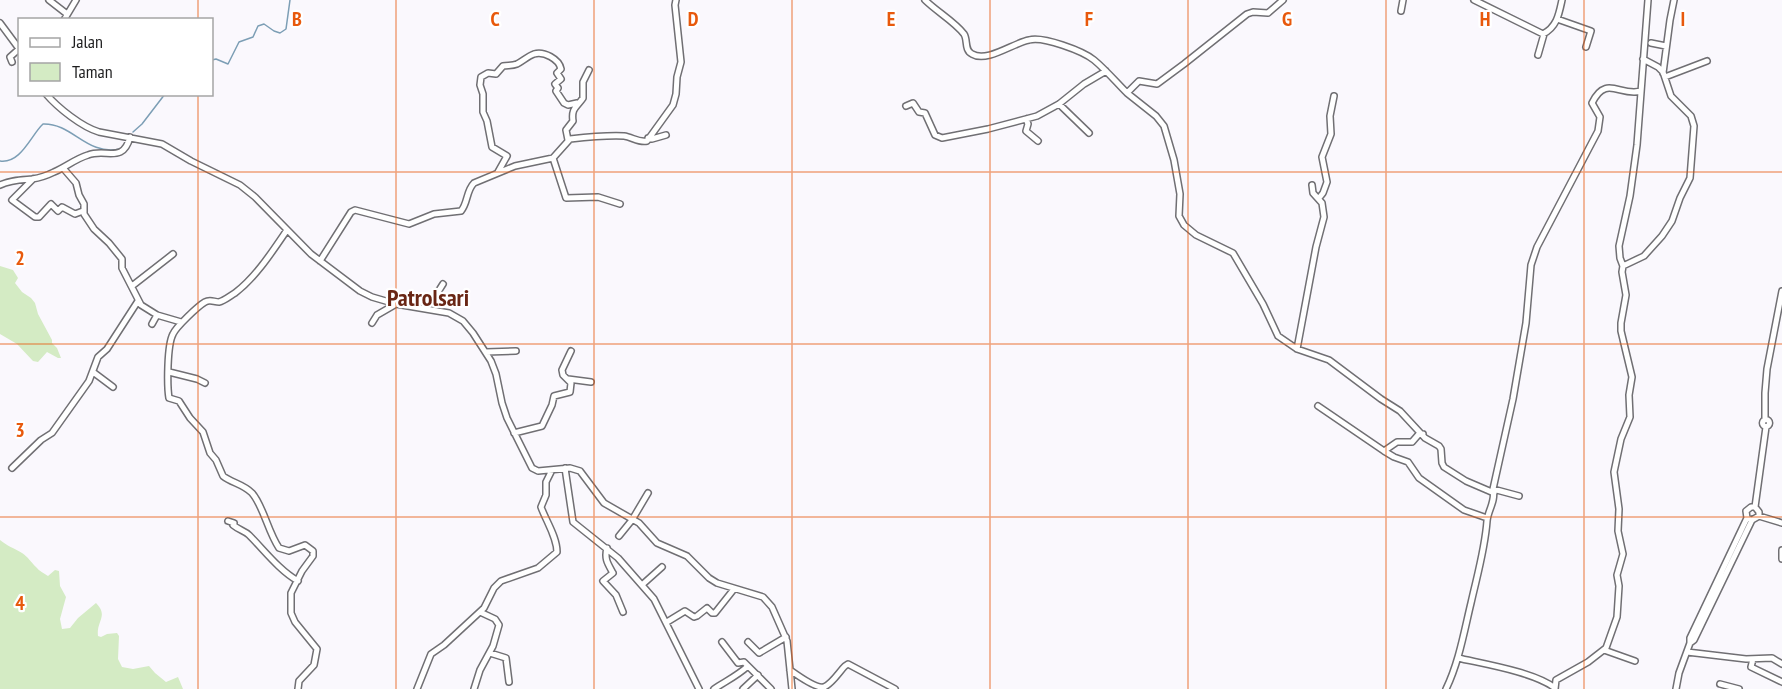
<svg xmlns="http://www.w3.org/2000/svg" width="1782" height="689" viewBox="0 0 1782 689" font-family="'PT Sans Narrow',sans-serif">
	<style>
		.green { fill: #d4ebc4 }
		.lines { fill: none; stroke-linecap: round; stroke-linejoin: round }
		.stream { stroke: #7c9eb5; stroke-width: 1.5 }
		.minor-casing { stroke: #706f73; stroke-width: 8 }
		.minor { stroke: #fff; stroke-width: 5 }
		.grid { fill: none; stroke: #e8590c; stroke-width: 1.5; stroke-opacity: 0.55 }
		.labels { text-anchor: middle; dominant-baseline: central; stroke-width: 4.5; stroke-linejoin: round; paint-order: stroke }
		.quarter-label { font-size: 24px; font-weight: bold; fill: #692614; stroke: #fff }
		.grid-label { font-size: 20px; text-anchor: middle; font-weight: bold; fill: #e8590c; stroke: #fff; stroke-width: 4.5; stroke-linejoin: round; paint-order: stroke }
	</style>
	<rect width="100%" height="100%" fill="#faf8fd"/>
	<path class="green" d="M0 266 13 270 18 278 15 283 22 292 31 298 35 303 38 314 52 340V343L57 348 61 358H58L47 352 38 362 33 361 17 344 0 334Z
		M0 540C7 546 14 548 22 553 28 557 31 562 36 567 39 571 44 573 48 576L55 570 59 571 60 586 66 597 60 619 62 629 70 628 78 618 96 603C109 616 96 621 98 636L101 637 107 634 117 633 119 636 118 659 122 667 133 669 149 666 155 673 166 682 178 677 183 689H0Z"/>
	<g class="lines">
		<path class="stream" d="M212 60 216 59 228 64 239 42 253 37 258 26 264 24 274 31 280 33 286 29 290 0
			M133 132 142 124 165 94
			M0 161C21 164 31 135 43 124 73 123 86 156 120 149"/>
		<defs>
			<path id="minor" d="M49 0 67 14
				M925 0C936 11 955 22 964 34 968 40 964 50 972 54 987 63 1013 43 1029 40 1043 36 1083 51 1094 60 1106 70 1116 82 1127 93L1139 81 1157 84 1184 64 1247 14 1253 12 1268 13 1283 0
				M1474 0 1543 34C1557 27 1559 14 1562 0
				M1401 11 1403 0
				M1557 19 1591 31 1586 47
				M64 20 76 0
				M0 23 20 50
				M1651 43 1666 46
				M1538 55 1544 34
				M12 62 10 57 19 49
				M1663 73 1670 20 1674 0
				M1665 77 1707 61
				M1127 93 1156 116 1164 126 1174 160 1180 194 1179 216 1184 225 1196 235 1233 253 1263 304 1278 336 1297 349 1329 360 1381 399 1400 411 1425 438 1439 446 1441 449 1442 463 1444 467 1466 481 1494 493
				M46 94C58 108 82 127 99 132L162 144 191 161 240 185 255 197 311 254 360 291 372 297 396 304 449 313 463 321 473 333 491 361 496 374 502 403 507 418 532 468 538 471 570 468 580 471 604 503 639 523 657 543 687 556 709 578 717 583 763 597 772 607 787 641 792 689
				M1059 104 1089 133
				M906 106 913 103 919 112 925 113 935 135 942 138 988 129 1037 116 1059 104 1084 84 1106 71
				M1026 119 1028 124 1026 131 1038 141
				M648 138 652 139 666 135
				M568 140 566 130 573 121C571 108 577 107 583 98V82L589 70
				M553 158 566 198 598 197 620 204
				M63 168 76 183 79 195 84 204V214L94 229 109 243 122 259V268L141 305 157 315 181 322
				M498 172 507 156 492 147 487 121 483 112V94L480 85 481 77 488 73 496 74 503 66C508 65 512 66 517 64 523 61 528 56 534 54 544 51 559 59 561 69L557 73 561 79 555 84 558 88 556 91 564 103 568 105 577 103
				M33 179 12 200 35 217H39L51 204 58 211 62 207 75 214 83 211
				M0 185C11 180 20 180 32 179 39 178 48 175 54 172 66 167 75 159 88 155 106 148 123 164 130 137
				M1319 198 1323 193 1327 182 1322 157 1331 134 1330 116 1334 96
				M287 230C272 252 256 277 235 293 230 296 224 301 219 302 214 302 210 299 205 302 198 306 176 327 173 334 167 345 167 386 169 398L179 401 190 418 203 432 210 453 216 460 223 476C232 483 243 484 252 493 263 505 268 532 279 548L289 551 305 545 313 551V556L302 571 291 593V613L295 622 317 649 314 665 299 681 298 689
				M320 261 351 212 355 210 409 224 434 214 461 211C468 203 466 191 474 183L515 166 553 158 570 139C588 137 606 135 624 136 632 137 639 143 647 141L673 105 676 94 677 77 681 62 675 5 676 0
				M1623 266 1620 258 1619 246 1630 196 1637 145 1648 0
				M132 286 173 254
				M415 307 417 301C434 302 434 298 443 284
				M372 323 377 315 396 304
				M152 324 157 315
				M1297 349 1316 247 1324 217 1322 203 1313 193 1312 185
				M486 352 516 351
				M93 372 113 387
				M169 372 197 379 205 383
				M568 379 591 382
				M1318 406 1384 451 1397 442H1412L1419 434H1423
				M1762.5 423a3.5 3.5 0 1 1 7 0a3.5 3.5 0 1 1-7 0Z
				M1765 420V393L1767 369 1782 291
				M514 433 542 426 552 405 554 396 570 392 571 383 563 375 562 370 571 351
				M1384 451 1394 457 1408 462 1419 478 1464 510 1487 518
				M12 468 41 440 52 433 89 381 98 357 107 349 138 301
				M565 468 573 522 618 558 654 599 699 689
				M1493 489 1519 496
				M1755 507 1766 427
				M1759 516 1782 523
				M228 521 234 523 233 525C239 530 245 531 249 535 264 550 279 570 298 581
				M619 536 632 520 648 493
				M607 548C604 559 608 564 613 573L603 581 616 595 623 612
				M1782 550V559
				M643 584 662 567
				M667 622 685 611 694 617 697 616 707 608 712 613H715L734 589
				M722 642 738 663 744 662 771 689
				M748 642 759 653 786 637
				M1690 643 1694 640 1752 520 1759 516V512L1755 507H1751L1746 511 1747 518 1752 520
				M1604 650 1635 661
				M1687 652 1746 659 1772 658 1782 664
				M490 653 506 658 509 682
				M1458 658C1484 664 1534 672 1555 688
				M1753 659 1751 667 1782 682
				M790 670C797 675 816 689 824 687 832 684 839 672 845 666L848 664 895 689
				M1720 684 1739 689
				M417 689 431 654 444 645 484 608 494 588 501 581 538 568 557 552C557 537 546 521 541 507L546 495V482L552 470
				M474 689 480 670 493 646 499 625 495 619 480 612
				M714 689C726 681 737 676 748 666
				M743 689 758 675
				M1446 689C1459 662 1464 632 1471 603 1477 576 1485 549 1487 521 1488 510 1496 501 1493 489L1513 399 1526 323 1531 265 1537 247 1598 131 1600 117 1592 103C1606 74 1620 97 1641 91
				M1555 689 1556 680 1588 662 1606 648 1617 617 1619 586 1617 575 1623 554 1618 531 1619 509 1614 472 1621 439 1630 417 1629 395 1632 377 1621 331V323L1626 295 1622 272 1623 266 1644 256 1662 236 1672 221 1680 198 1690 178 1694 126 1691 116 1671 96 1663 72 1658 67 1643 59
				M1676 689 1679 673 1690 643V638L1747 518"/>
		</defs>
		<use href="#minor" class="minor-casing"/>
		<use href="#minor" class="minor"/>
	</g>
	<path class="grid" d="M198 0V20M396 0V689M594 0V689M792 0V689M990 0V689M1188 0V689M1386 0V689M1584 0V689M198 94V689M0 172H1782M0 344H1782M0 517H1782"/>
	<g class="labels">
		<g class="quarter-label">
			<text x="428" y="297">Patrolsari</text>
		</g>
	</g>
	<g class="grid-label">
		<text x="297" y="26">B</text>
		<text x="495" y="26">C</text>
		<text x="693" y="26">D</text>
		<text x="891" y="26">E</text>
		<text x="1089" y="26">F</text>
		<text x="1287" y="26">G</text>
		<text x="1485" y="26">H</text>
		<text x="1683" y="26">I</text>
		<text x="20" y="265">2</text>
		<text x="20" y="437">3</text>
		<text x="20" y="610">4</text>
	</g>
	<rect x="18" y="18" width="195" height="78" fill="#ffffff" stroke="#a5a5a5" stroke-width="1.5"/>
	<rect x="30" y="38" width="30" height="9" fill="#ffffff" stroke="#a5a5a5" stroke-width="1.5"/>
	<text x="72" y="48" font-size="18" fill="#1d1d1e">Jalan</text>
	<rect x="30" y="63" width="30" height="18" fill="#d4ebc4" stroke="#a5a5a5" stroke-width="1.5"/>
	<text x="72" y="78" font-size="18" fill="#1d1d1e">Taman</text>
</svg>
